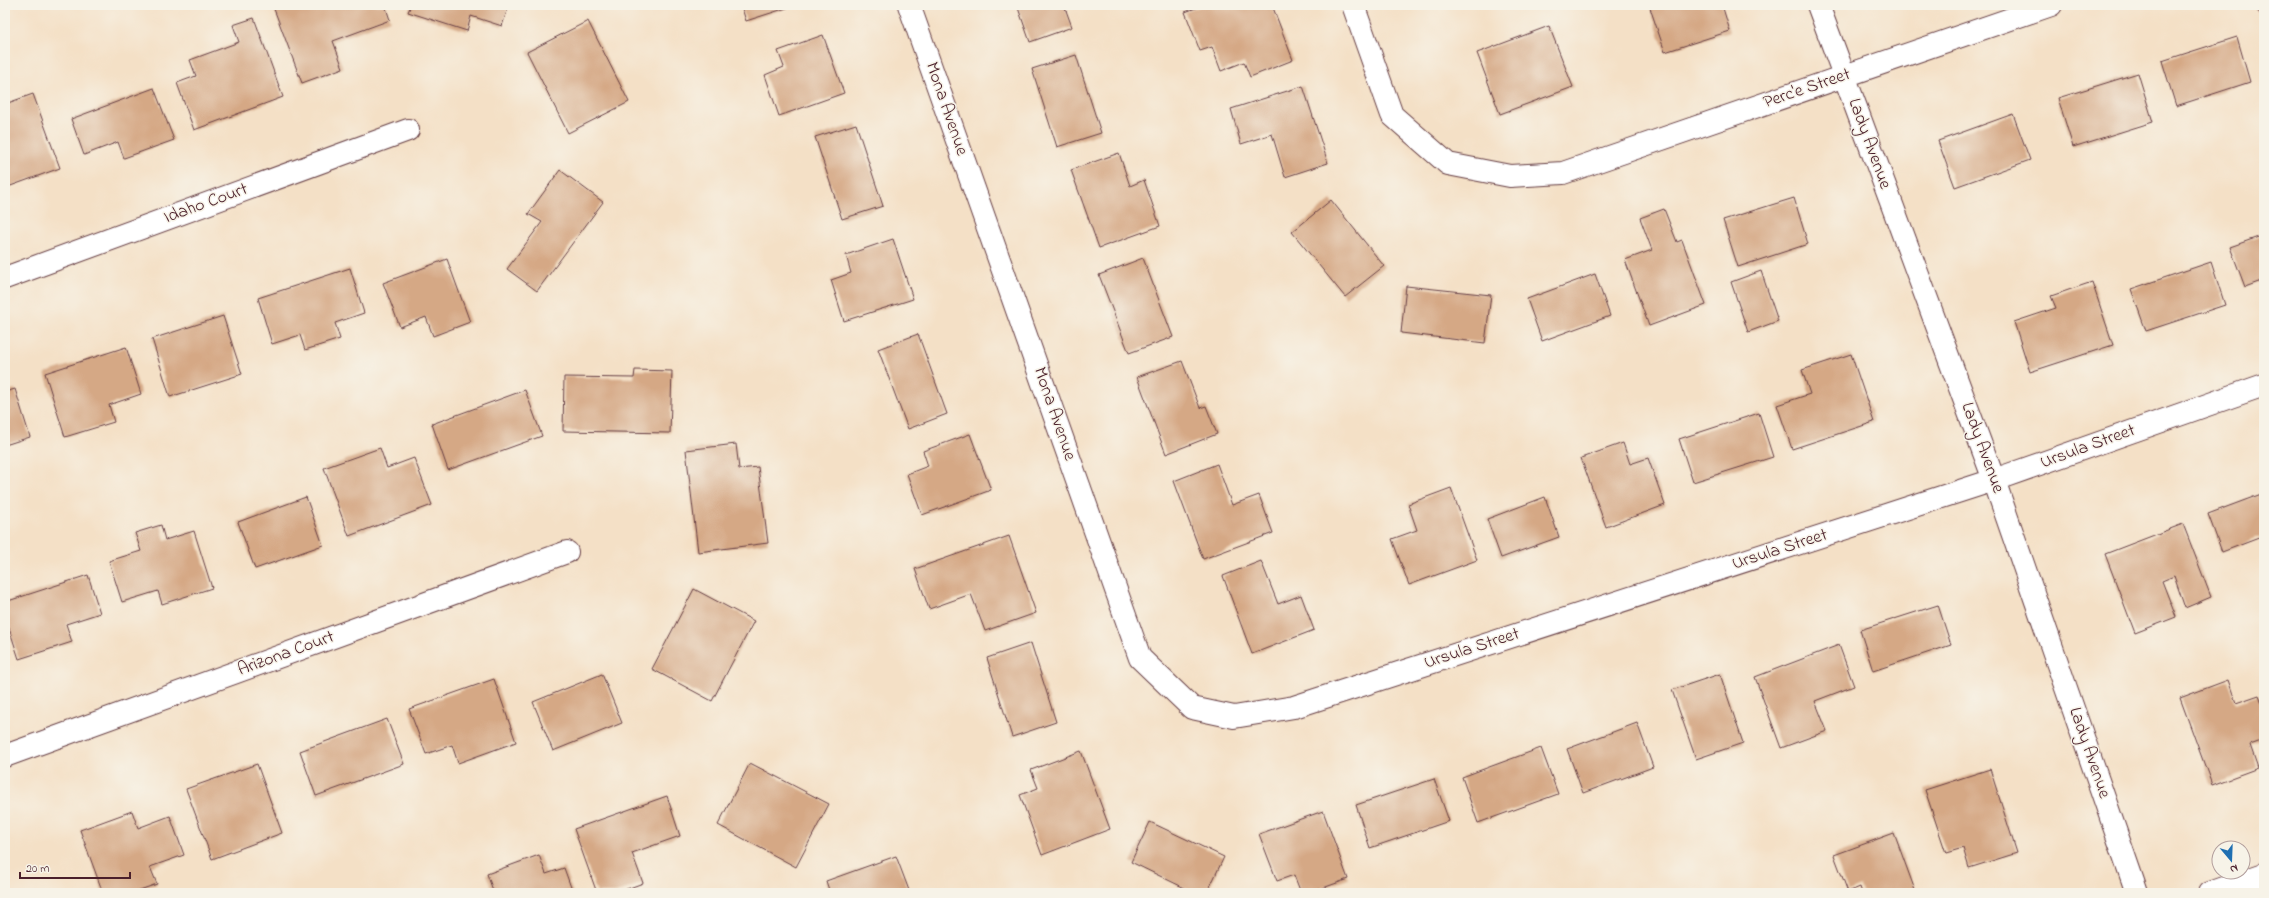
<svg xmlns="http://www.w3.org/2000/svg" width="2269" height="898" viewBox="0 0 2269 898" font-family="'Indie Flower',sans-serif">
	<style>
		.building { fill: #d5a885 }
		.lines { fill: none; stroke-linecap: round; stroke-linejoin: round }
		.street-casing { stroke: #643c42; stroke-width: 24 }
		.street { stroke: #fff; stroke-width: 22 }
		.labels { text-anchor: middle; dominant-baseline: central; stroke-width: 3; stroke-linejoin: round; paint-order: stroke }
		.street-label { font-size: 18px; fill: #4a1f2b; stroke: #f7f3e8 }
	</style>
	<rect width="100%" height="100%" fill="#f7f3e8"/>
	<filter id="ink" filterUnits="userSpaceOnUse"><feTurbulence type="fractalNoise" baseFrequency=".025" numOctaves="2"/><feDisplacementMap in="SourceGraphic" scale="8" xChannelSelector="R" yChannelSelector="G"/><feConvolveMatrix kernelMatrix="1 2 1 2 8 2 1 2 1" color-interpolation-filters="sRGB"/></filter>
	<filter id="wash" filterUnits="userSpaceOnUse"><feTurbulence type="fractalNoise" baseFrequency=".012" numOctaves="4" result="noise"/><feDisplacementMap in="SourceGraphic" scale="16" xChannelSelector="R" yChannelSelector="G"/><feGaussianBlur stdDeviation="0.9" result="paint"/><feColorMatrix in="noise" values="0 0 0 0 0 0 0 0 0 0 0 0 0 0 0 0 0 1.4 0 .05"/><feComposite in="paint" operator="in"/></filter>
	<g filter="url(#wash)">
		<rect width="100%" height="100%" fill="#f4e0c6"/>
		<g id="blocks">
			<path class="building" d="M285 5H385L390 20 333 41 343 68 302 83 274 9Z
				M411 5H509L502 26 471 16 467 31 408 12Z
				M741 5H796L746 21Z
				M1017 5H1064L1072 27 1030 42Z
				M1204 5H1272L1293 60 1250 77 1244 62 1221 71 1212 47 1200 51 1185 12Z
				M1649 5H1722L1730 31 1665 52Z
				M2257 5H2264V17L2254 8Z
				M254 18 283 97 194 130 177 83 196 76 190 60 239 42 233 25Z
				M588 21 629 102 568 133 527 52Z
				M1549 26 1573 87 1500 114 1477 53Z
				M823 35 844 93 779 116 765 75 784 67 778 51Z
				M2237 37 2250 82 2176 106 2162 61Z
				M1076 55 1101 133 1057 147 1032 69Z
				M2138 73 2153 122 2073 147 2058 98Z
				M1303 86 1328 163 1285 177 1272 134 1241 144 1231 109Z
				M154 88 174 140 124 158 118 142 84 155 71 119Z
				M33 94 60 168 5 188V104Z
				M2013 114 2030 160 1955 187 1938 141Z
				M856 124 883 206 842 219 815 137Z
				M1119 153 1130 186 1144 180 1160 226 1099 248 1071 170Z
				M560 170 603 202 537 291 507 269 542 222 528 214Z
				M1794 198 1808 244 1738 267 1723 220Z
				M1331 200 1384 266 1345 297 1292 232Z
				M1664 209 1677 242 1682 240 1706 305 1649 326 1625 260 1652 250 1640 218Z
				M2264 235V280L2245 287 2230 247Z
				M893 239 913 299 844 321 831 280 851 273 846 255Z
				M1143 258 1173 337 1129 353 1099 275Z
				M447 259 470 322 433 336 426 317 400 327 383 283Z
				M2211 262 2225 305 2146 331 2131 289Z
				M350 268 364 313 335 323 340 339 305 350 300 335 272 344 258 298Z
				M1761 271 1778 321 1748 332 1731 282Z
				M1595 274 1610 316 1542 341 1527 299Z
				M2092 282 2113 345 2030 372 2014 322 2056 308 2051 296Z
				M1406 286 1491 295 1485 343 1401 333Z
				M223 316 242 374 170 397 152 339Z
				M918 334 947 414 908 429 878 349Z
				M126 347 141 394 109 405 114 422 65 437 45 373Z
				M1851 354 1874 422 1792 449 1777 405 1810 394 1802 370Z
				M1182 361 1200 408 1206 406 1217 434 1166 454 1137 377Z
				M635 370 672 371 670 433 563 431 564 377 634 378Z
				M15 389 30 437 5 445V392Z
				M525 390 542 436 448 470 432 424Z
				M1759 413 1773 457 1693 482 1679 439Z
				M970 434 991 490 922 515 907 474 928 466 923 451Z
				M1623 443 1630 464 1648 458 1665 505 1606 527 1581 458Z
				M736 444 739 469 758 467 768 543 698 552 686 450Z
				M380 448 387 468 414 458 432 505 349 536 324 468Z
				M1217 464 1232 505 1259 495 1273 533 1203 559 1174 481Z
				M1451 488 1477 560 1409 585 1392 539 1417 530 1408 504Z
				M2264 493V536L2222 552 2208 514Z
				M306 497 323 545 255 569 238 522Z
				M1545 497 1559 537 1501 558 1487 519Z
				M2183 524 2211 597 2185 608 2174 576 2162 581 2176 617 2135 633 2105 554Z
				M161 525 165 540 194 531 212 588 162 604 158 591 122 602 109 561 141 551 135 533Z
				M1009 536 1036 613 985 631 971 594 929 609 915 569Z
				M1261 561 1278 604 1301 595 1314 630 1252 654 1223 576Z
				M88 575 100 613 66 624 72 642 19 659 5 616V602Z
				M694 589 754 621 712 701 652 669Z
				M1938 605 1951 645 1873 671 1860 630Z
				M1031 643 1056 722 1012 737 987 658Z
				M1839 645 1854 686 1815 701 1827 731 1781 748 1755 677Z
				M602 674 622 723 553 751 533 702Z
				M1720 674 1743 743 1696 759 1672 690Z
				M494 679 516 742 458 763 452 745 426 754 409 709Z
				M2228 680 2236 703 2259 695 2264 708V740L2250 745 2258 768 2212 785 2180 698Z
				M387 719 404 764 316 796 300 751Z
				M1637 723 1653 767 1583 793 1567 749Z
				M1541 748 1558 794 1478 823 1462 777Z
				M1081 751 1110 829 1042 855 1020 795 1038 788 1031 770Z
				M750 763 829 804 796 867 718 825Z
				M257 764 282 833 212 859 186 789Z
				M1990 769 2017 853 1969 868 1963 848 1946 853 1925 790Z
				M1434 779 1449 821 1370 848 1356 805Z
				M667 796 680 836 632 853 643 883 616 893H597L574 829Z
				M132 811 138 828 170 816 184 855 150 867 157 884 131 893H103L80 830Z
				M1323 811 1348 879 1309 893H1301L1294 875 1277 881 1259 834Z
				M1150 822 1224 857 1207 893H1195L1131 862Z
				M1894 833 1916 893H1862L1860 887 1848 892 1834 855Z
				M539 855 546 874 564 868 573 893H494L487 874Z
				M896 856 910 893H830L826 881Z"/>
		</g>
	</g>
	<g filter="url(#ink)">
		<use href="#blocks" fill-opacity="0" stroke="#643c42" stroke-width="1"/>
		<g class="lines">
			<defs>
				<path id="street" d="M909 5 1140 658 1192 708 1234 717 1294 707 1994 480 2264 385
					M1353 5 1392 115 1448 164 1510 176 1563 173 2051 5
					M1818 5 1994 480 2137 893
					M5 278 408 130
					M5 756 567 552
					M2210 893 2264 874"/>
			</defs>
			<use href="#street" class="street-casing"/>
			<use href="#street" class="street"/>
		</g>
	</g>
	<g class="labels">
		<g class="street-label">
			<text transform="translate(1807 89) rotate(-19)">Perc'e Street</text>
			<text transform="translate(946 109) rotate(71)">Mona Avenue</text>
			<text transform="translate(1869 144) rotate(70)">Lady Avenue</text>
			<text transform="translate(206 204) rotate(-20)">Idaho Court</text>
			<text transform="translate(1054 414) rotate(71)">Mona Avenue</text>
			<text transform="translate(2088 447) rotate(-20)">Ursula Street</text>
			<text transform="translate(1982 448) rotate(70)">Lady Avenue</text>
			<text transform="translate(1780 550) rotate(-18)">Ursula Street</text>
			<text transform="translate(1472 649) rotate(-18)">Ursula Street</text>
			<text transform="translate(286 654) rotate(-20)">Arizona Court</text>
			<text transform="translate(2089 753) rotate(71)">Lady Avenue</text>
		</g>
	</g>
	<rect width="2269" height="898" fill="none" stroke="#f7f3e8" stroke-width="20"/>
	<g transform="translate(2231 860) rotate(161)"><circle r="19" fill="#f7f3e8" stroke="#b29e9c"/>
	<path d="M0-3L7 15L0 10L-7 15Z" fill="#1f6fb2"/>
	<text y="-6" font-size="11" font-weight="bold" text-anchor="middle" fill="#4a1f2b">N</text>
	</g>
	<path d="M20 872v6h110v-6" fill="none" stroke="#4a1f2b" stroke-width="2"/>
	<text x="26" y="872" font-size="12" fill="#4a1f2b" stroke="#f7f3e8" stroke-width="3" paint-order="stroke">20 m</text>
</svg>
